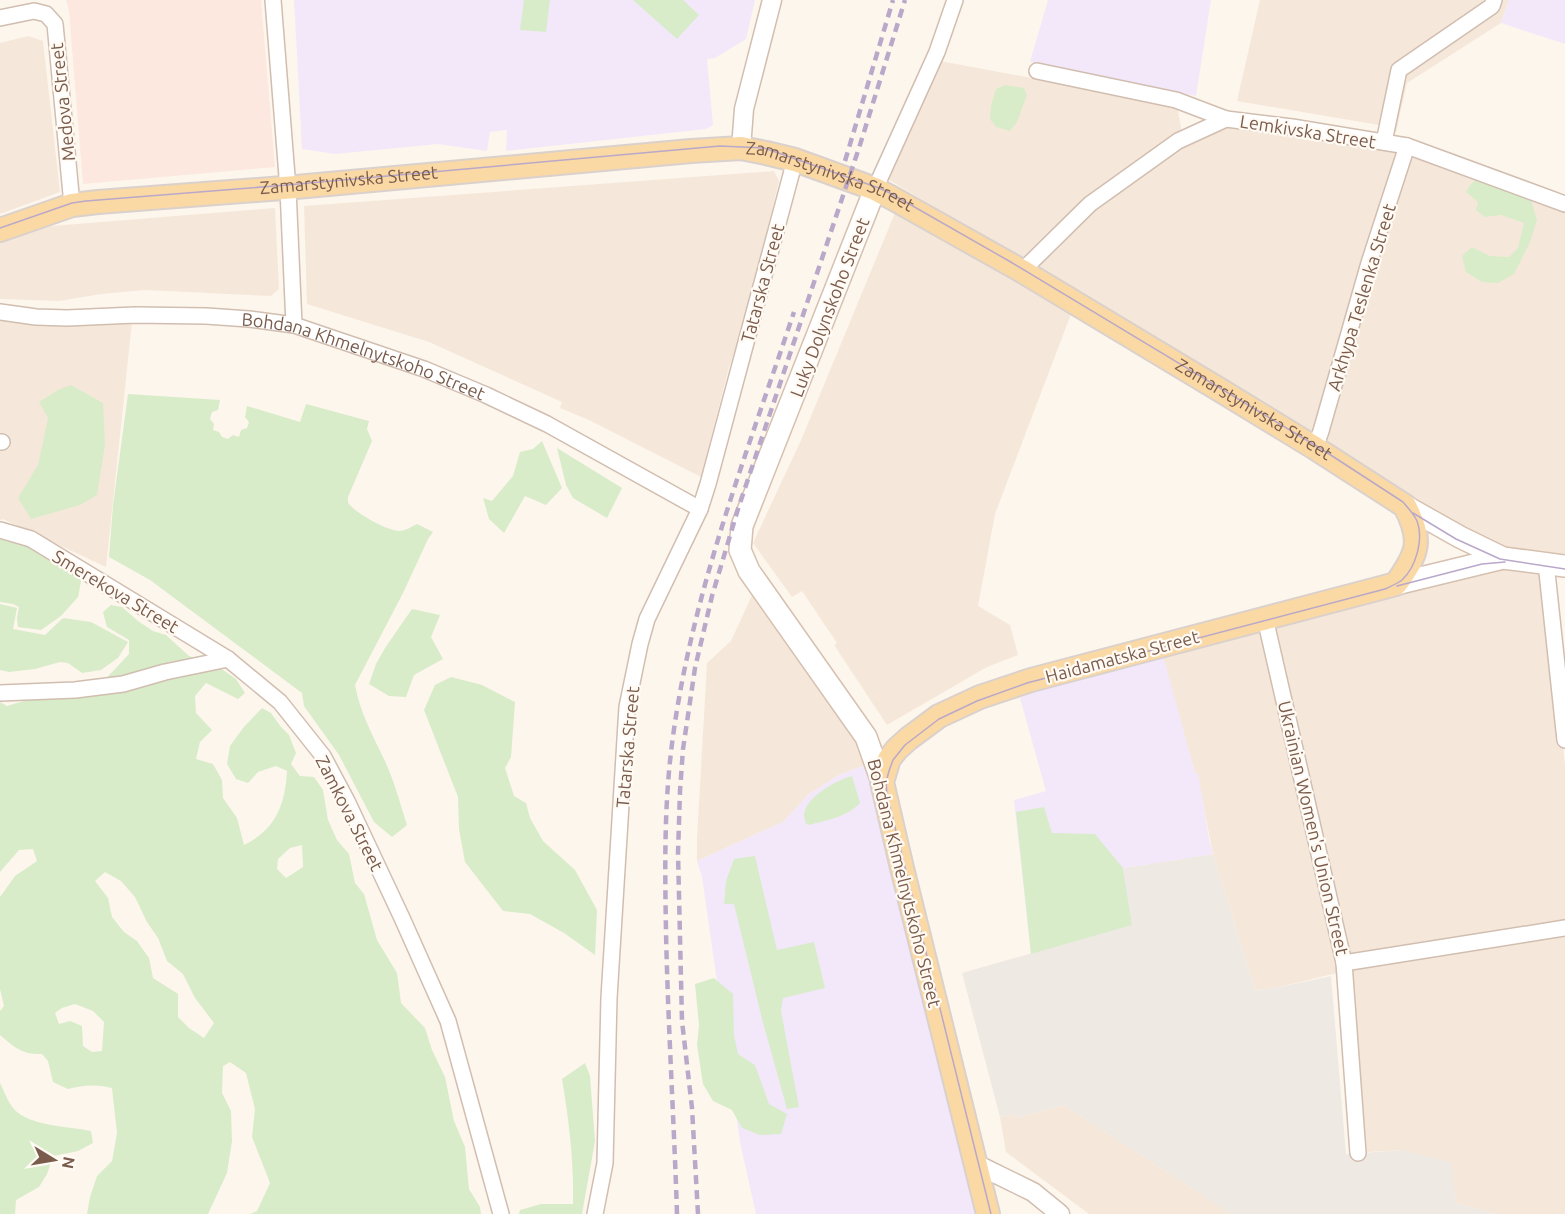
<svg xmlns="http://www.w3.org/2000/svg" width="1565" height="1214" viewBox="0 0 1565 1214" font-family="Ubuntu,sans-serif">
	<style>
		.residential { fill: #f5e8da }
		.commercial { fill: #fde8e0 }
		.industrial { fill: #efe9e4 }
		.education { fill: #f3e8fa }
		.green { fill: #d8ecc9; fill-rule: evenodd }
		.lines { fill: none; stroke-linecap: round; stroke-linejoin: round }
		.minor-casing { stroke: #d1beb0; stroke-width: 18 }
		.tertiary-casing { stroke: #d1beb0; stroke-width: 21 }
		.secondary-casing { stroke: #d6c0b0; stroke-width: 24 }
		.primary-casing { stroke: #dad1cd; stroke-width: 26 }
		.minor { stroke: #fff; stroke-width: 15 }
		.tertiary { stroke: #fff; stroke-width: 18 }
		.secondary { stroke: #fff; stroke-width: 21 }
		.primary { stroke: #fbd9a5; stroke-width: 22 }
		.tram { stroke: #b9a8c9; stroke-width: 1.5 }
		.rail { stroke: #b9a8c9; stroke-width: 4.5; stroke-dasharray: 9 6; stroke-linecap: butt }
		.labels { text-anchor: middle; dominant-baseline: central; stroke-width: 4.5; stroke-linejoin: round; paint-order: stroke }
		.street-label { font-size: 18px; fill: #7a5c4d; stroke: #fffaf3 }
	</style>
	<rect width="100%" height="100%" fill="#fdf6ec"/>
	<path class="residential" d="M1260 0H1509L1501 23 1407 83 1396 132 1379 125 1237 101Z
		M28 36 43 41 60 192 0 214V43Z
		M940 61 1177 105 1184 145 1227 124 1402 149 1565 213V557L1493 545 886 178Z
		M774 171 779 181 744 327 729 367 701 477 589 420 560 408 562 402 429 342 307 304 304 206Z
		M275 208 279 289 271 296 144 290 101 294 59 301 0 299V239L52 226Z
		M895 213 947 240 1071 314 995 514 978 606 1010 625 1018 655 987 667 887 725 834 645 837 643 802 591 792 597 753 543 802 438Z
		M0 312 132 322 106 567 3 519 0 520Z
		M1523 568 1546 576 1565 765V923L1355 957 1346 951 1270 621 1498 569Z
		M754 591 861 747 866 765 839 775 809 794 783 822 697 861V839L707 663 731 641Z
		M1258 625 1337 973 1275 988 1255 990 1213 854 1197 773H1195L1161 652Z
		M1565 931V1214H1496L1456 1203 1451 1163 1404 1150 1367 1152 1351 973 1356 966Z
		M1064 1105 1231 1214H1089L1006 1152 1000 1117 1014 1114 1015 1118Z"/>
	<path class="commercial" d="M66 0H261L275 167 83 184 69 11Z"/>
	<path class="industrial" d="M1213 854 1255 990 1275 988 1331 976 1346 1154 1404 1150 1452 1163 1456 1203 1496 1214H1231L1064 1105 1015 1118 1014 1114 1000 1117 962 973 1131 925 1123 868Z"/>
	<path class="education" d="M294 0H755L746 39 715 58 707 59 713 125 706 129 506 151 507 130 490 132 487 151 438 144 335 154 302 149Z
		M1048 0H1211L1196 96 1030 62Z
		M1509 0H1565V44L1501 23Z
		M1163 655 1195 773H1198L1209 839 1213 854 1124 868 1132 925 1031 954 1014 800 1046 791 1020 698 1031 693Z
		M866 765 975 1214H756L740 1142 702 877 697 861 783 822 809 794 839 775Z"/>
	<path class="green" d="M524 0H550L546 32 520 30Z
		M633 0H683L699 15 677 39Z
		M1005 85 1024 88 1027 95 1017 122 1010 131 996 127 990 119 991 106 996 89Z
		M1477 179 1531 200 1537 220 1530 242 1514 274 1498 283 1482 282 1466 272 1462 256 1472 247 1490 256 1509 257 1518 248 1524 223 1501 215 1485 217 1476 210 1478 202 1466 192 1470 185Z
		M71 385 103 403 105 445 97 495 80 505 31 519 18 498 38 465 48 418 39 402 58 390Z
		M128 394 220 400 218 410 212 412 210 419 214 424 213 430 219 432 222 437 228 439 233 435 239 437 241 430 247 428 249 422 245 417 247 406 300 422 306 404 369 421 367 429 372 441 348 497C348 502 347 502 351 506 358 514 388 531 399 531 405 531 411 527 417 524L433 532 428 539 403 593 355 685C360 712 372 734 384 759 394 780 400 803 407 825L392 837 374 822 339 755 304 706 302 693 150 580 109 557 113 505Z
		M542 441 562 488 546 505 525 496 504 533 489 519 483 498 492 501 513 476 520 452 533 449Z
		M557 448 622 488 607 518 573 498 566 485Z
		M33 535C55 542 68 554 83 571L78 597 61 616 41 630 18 627 17 618 19 607 13 604 0 602V536Z
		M0 604 17 608 13 629 45 635 63 618 91 622 128 642 118 658 101 670 82 673 68 663 60 662 35 669 9 672 0 670Z
		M111 605 122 607 138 621 153 631 166 635 189 656 216 665 236 679 245 693 238 699 206 683 195 696 196 713 212 730 200 742 196 759 213 764 222 780 223 798 237 818 244 845C276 829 285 805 287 771L276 766 258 772 248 783 236 779 227 764 230 746 243 728 262 708 271 713 281 727 289 735 296 753 291 764 300 776 314 777 323 790 328 820 337 840 349 854 355 883 364 894 377 940 397 973 401 1003 425 1028 432 1050 445 1077 454 1121 465 1147 469 1189 480 1207 481 1214H250L257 1211 270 1183 252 1137 255 1109 246 1073 230 1062 223 1066 222 1093 231 1111 232 1141 227 1173 208 1214H87L90 1197 97 1176 112 1161 117 1133 112 1088C96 1084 84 1085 68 1089L53 1082 48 1061 42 1054C22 1055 14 1047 0 1035V1011L4 1006 0 989V897L15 876 37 861 33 849 19 850 0 872V702L7 706 24 701 51 697 101 684 129 654V640L107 627 103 612ZM302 845 303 867 286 878 277 869 278 859 290 848ZM105 872 121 881 135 897 147 922 158 938 167 961 183 974 195 998 214 1023 204 1038 189 1028 178 1017V994L153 978 149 958 137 941 124 932 112 917 108 898 95 881ZM75 1004 93 1011 104 1022 102 1051 92 1052 83 1046 82 1026 70 1021 59 1024 55 1013 62 1008Z
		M412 609 440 615 431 637 443 659 414 675 406 697 389 696 369 684 376 664 385 648Z
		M451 677 482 685 515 702 511 757 505 768 514 796 526 803 530 818 543 841 575 870 597 910 595 955 564 933 530 914 503 911 465 862 459 829 458 797 424 710 435 685Z
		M852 776 860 803C847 817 827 820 809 825L806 824C806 822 804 817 804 815 805 797 837 780 852 776Z
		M1044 807 1052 833 1095 834 1123 868 1132 925 1031 954 1016 812Z
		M755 856 777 950 814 942 825 988 783 998 781 1011 799 1107 787 1109 762 1019 734 904H724L726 881 734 859Z
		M714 978 733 994 734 1035 738 1054 755 1065 769 1104 787 1114 781 1134 760 1135 742 1128 732 1110 713 1101 703 1084 697 1045 699 1025 695 984Z
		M585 1063 590 1076 595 1141 582 1214H519L520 1210 541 1204H573C574 1162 569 1121 562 1079Z
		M0 1083C5 1093 9 1105 17 1112 37 1127 67 1126 91 1131L93 1143 78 1151 53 1156 47 1174 39 1187 16 1200 15 1214H0Z"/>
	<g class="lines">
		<defs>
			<g id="minor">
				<path d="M273 0 288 189 294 325"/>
				<path d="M0 18 34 11 46 14 55 24 72 205"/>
				<path d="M1037 71 1176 100 1226 119"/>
				<path d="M1384 142 1399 70 1492 6 1494 0"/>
				<path d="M875 189 937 52 955 0"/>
				<path d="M1022 271 1090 204 1178 141 1226 119 1292 127 1407 146 1565 204"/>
				<path id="s1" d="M0 312 36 317 67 318 135 315 206 316 249 319 294 325 424 369 486 395 547 424 700 509"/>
				<path d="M0 442H2"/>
				<path d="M1315 448 1321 431 1369 263 1407 146"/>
				<path d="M0 530 31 539 228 659 280 702 323 756 347 801 402 918 448 1021 501 1214"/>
				<path d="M1546 563 1565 740"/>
				<path d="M1265 618 1344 963 1358 1153"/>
				<path d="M0 693 75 690 123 684 165 672 228 659"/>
				<path d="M1344 963 1565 928"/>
				<path d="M595 1214 605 1163 609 998 627 707 640 644 647 619 700 509 708 484 795 160"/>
			</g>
			<path id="tertiary" d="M741 148 744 109 772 0
				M976 1164 1033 1192 1060 1214"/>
			<path id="secondary" d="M875 189 742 526 740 550 749 571 866 737 882 782
				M1405 506 1460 537 1503 558 1565 566
				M1396 584 1503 558"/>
			<path id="primary" d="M0 230 72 205 98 202 296 187 691 151 741 148 766 153 795 160 875 189 894 199 1022 271 1220 390 1315 448 1405 506C1423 541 1418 553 1396 584L1031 680 980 697 939 716 908 739 897 749 889 759 882 782 902 868 988 1214"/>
		</defs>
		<use href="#minor" class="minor-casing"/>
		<use href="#tertiary" class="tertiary-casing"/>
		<use href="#secondary" class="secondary-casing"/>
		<use href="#primary" class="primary-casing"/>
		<use href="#minor" class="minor"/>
		<use href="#tertiary" class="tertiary"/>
		<use href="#secondary" class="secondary"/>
		<use href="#primary" class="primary"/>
		<g class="tram">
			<path id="s2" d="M0 228 72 203 86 201 287 185 720 146 764 148 879 188 890 193 1009 261 1323 450 1403 502C1408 508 1414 514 1417 521 1424 539 1416 567 1402 580 1397 584 1391 586 1385 589L1027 683 977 701 939 719 905 745 893 760 889 771 886 782 887 795 991 1214"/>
			<path d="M1413 513 1456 539 1500 559 1565 569"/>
			<path d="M1397 586 1482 564 1505 562"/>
		</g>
		<path class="rail" d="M845 161 893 0
			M677 1214C674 1120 668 1026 666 932 665 872 664 812 671 752 689 600 746 456 794 312
			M698 1214 692 1108 682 1021 678 853 680 791 683 749 695 668 712 596 738 509 859 148 905 0"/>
	</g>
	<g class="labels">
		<g class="street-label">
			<text transform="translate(62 102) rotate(-96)">Medova Street</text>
			<text transform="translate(1308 131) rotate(9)">Lemkivska Street</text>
			<text stroke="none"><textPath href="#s2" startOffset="354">Zamarstynivska Street</textPath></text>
			<text stroke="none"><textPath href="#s2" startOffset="842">Zamarstynivska Street</textPath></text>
			<text transform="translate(762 283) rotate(-75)">Tatarska Street</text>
			<text transform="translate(1361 297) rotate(-73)">Arkhypa Teslenka Street</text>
			<text transform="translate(829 307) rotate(-69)">Luky Dolynskoho Street</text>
			<text stroke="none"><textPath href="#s1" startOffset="370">Bohdana Khmelnytskoho Street</textPath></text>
			<text stroke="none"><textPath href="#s2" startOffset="1328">Zamarstynivska Street</textPath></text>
			<text transform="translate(116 591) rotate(31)">Smerekova Street</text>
			<text transform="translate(1122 656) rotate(-15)">Haidamatska Street</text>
			<text transform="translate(627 747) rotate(-85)">Tatarska Street</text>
			<text transform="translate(350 813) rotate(63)">Zamkova Street</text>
			<text transform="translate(1314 828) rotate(77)">Ukrainian Women's Union Street</text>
			<text transform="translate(905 883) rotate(76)">Bohdana Khmelnytskoho Street</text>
		</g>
	</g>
	<g transform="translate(54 1160) rotate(101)" stroke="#fffaf3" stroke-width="4.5" paint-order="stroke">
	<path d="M0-4.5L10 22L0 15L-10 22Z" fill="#7a5c4d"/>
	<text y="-9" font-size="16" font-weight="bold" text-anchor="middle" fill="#7a5c4d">N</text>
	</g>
</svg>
